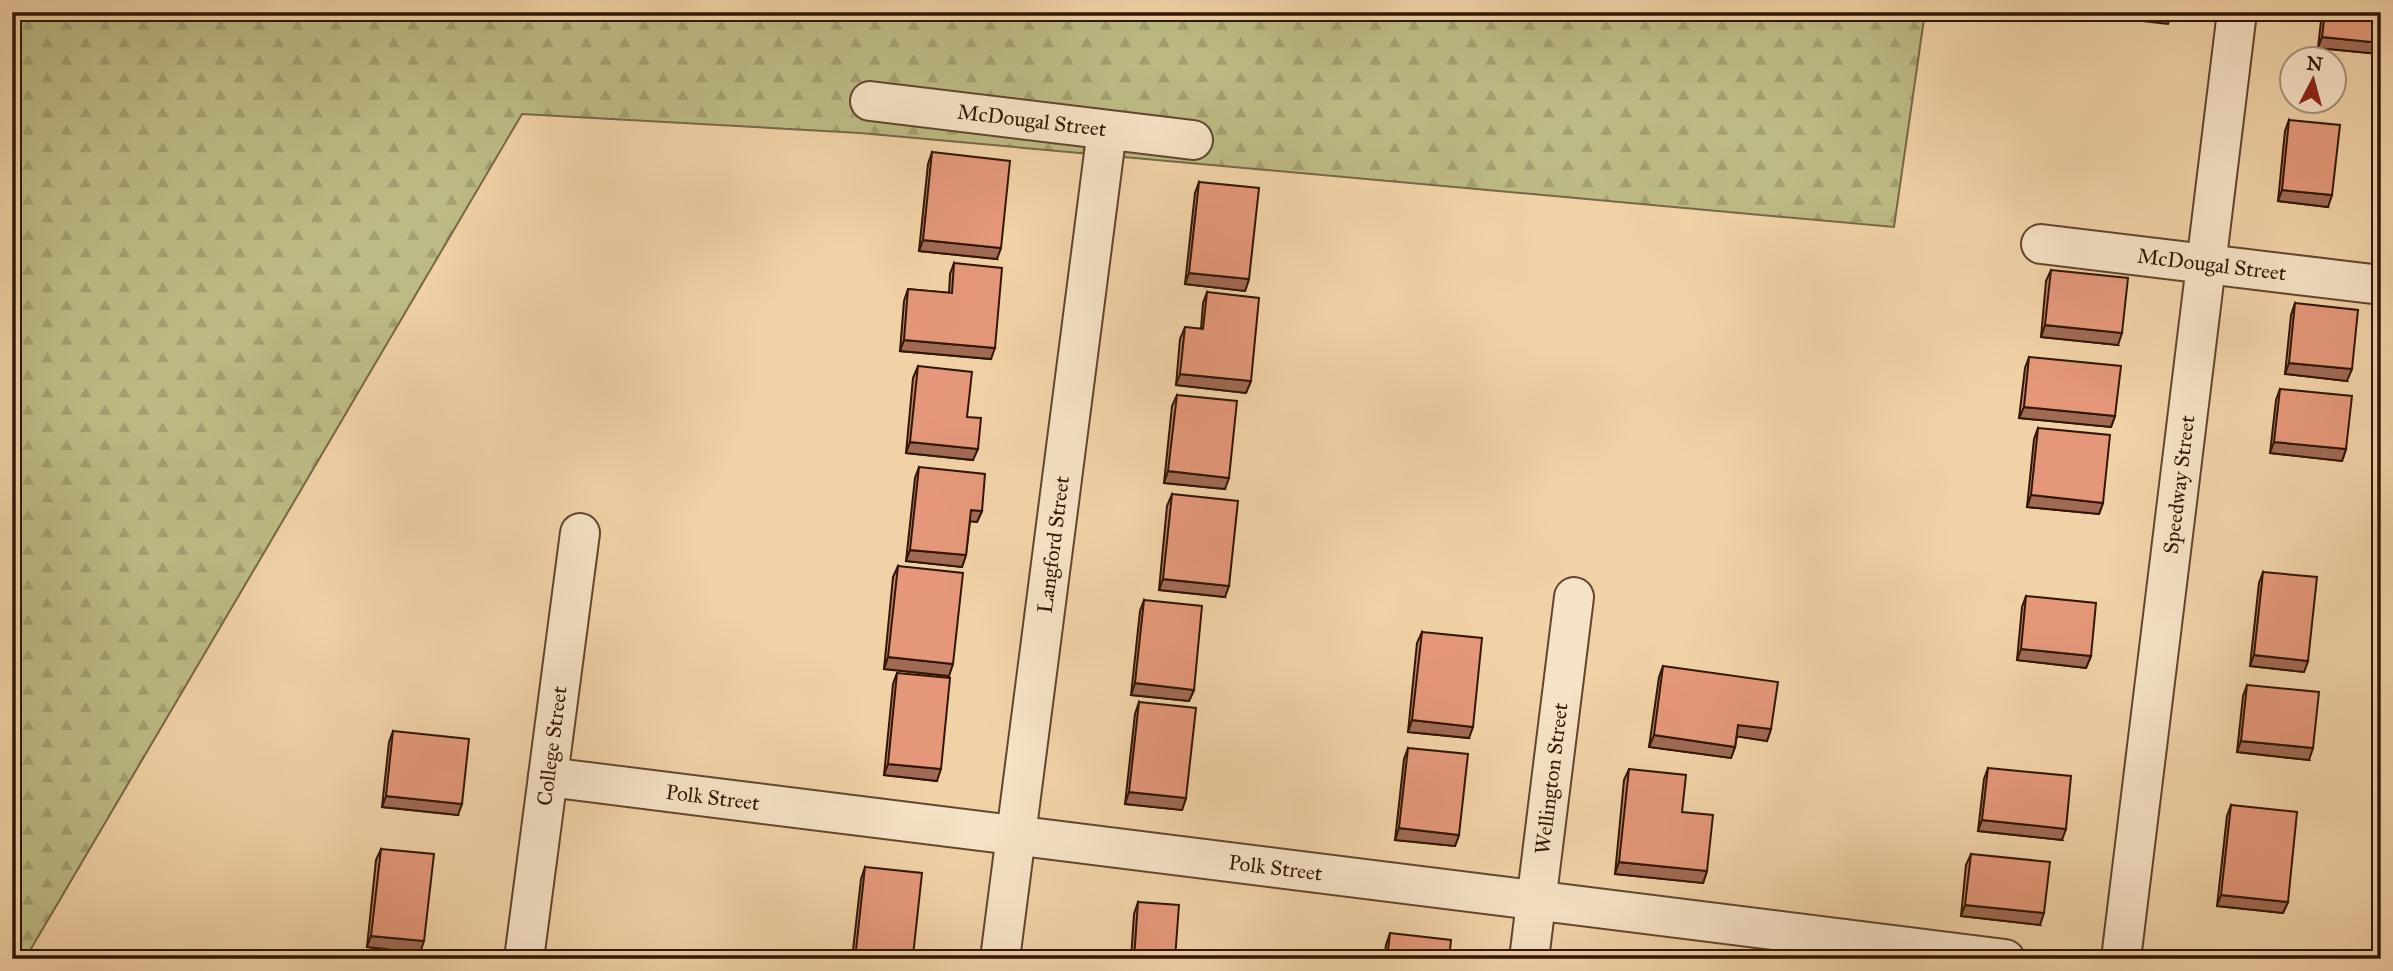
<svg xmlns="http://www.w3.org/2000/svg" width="2393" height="971" viewBox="0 0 2393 971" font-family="'IM FELL Great Primer',serif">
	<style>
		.forest { fill: url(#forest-firs); stroke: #776845; stroke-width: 2 }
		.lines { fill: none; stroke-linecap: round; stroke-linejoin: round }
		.minor-casing { stroke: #61452e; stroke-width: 42 }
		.minor { stroke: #f6e2c6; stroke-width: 38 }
		.wall { fill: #c48368; stroke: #311605; stroke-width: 2 }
		.shaded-wall { fill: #a06a55; stroke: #311605; stroke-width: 2 }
		.building { fill: #e49879; stroke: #311605; stroke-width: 2 }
		.labels { text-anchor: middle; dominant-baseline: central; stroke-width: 5; stroke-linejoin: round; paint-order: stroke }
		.street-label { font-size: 21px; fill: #311605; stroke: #f6e2c6 }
	</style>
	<defs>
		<pattern id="forest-firs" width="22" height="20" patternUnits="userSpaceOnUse" patternTransform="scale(1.75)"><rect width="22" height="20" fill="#bdbb85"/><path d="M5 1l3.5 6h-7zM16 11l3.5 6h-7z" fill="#a3a071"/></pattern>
	</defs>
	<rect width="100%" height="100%" fill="#f1d2a7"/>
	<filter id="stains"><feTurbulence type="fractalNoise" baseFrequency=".00286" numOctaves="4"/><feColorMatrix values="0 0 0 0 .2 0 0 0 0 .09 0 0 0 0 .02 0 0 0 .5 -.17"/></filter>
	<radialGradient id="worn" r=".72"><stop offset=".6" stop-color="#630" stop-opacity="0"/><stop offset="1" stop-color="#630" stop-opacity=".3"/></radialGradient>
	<path class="forest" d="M12 12H1925L1894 227 860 133 522 114 25 959H12Z"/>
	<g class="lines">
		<defs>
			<g id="minor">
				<path id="s1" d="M870 101 1193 140"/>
				<path id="s2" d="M2041 244 2381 285"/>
				<path id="s3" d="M548 777 2005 959"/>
				<path id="s4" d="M524 959 580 533"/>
				<path id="s5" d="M1000 959 1107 130"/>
				<path id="s6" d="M1529 959 1574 597"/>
				<path id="s7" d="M2121 959 2237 12"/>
			</g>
		</defs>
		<use href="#minor" class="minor-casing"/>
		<use href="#minor" class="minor"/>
	</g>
	<path class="wall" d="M2322 12H2381V50L2379 54 2318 48Z
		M2289 120 2328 207 2278 201 2285 131Z
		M932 152 997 259 919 251 928 164Z
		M1199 182 1249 279 1245 291 1185 284 1195 193Z
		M954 263 991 359 900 351 904 301 908 289 949 293 950 274Z
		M2051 270 2118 345 2041 337 2046 281Z
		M1207 292 1251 381 1246 393 1176 385 1180 339 1185 327 1201 329 1203 303Z
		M2295 303 2347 381 2285 374 2291 315Z
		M2029 357 2115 416 2111 427 2019 418 2025 368Z
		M918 366 967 417 973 460 906 453 913 378Z
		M2280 389 2346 449 2342 461 2270 453 2276 400Z
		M1177 395 1225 489 1164 483 1172 406Z
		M2038 428 2103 503 2099 514 2027 507 2034 439Z
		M919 467 982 511 977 522 970 521 966 555 962 567 906 561 915 478Z
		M1172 494 1225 597 1159 590 1167 506Z
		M898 566 949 676 884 669 893 577Z
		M2263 572 2308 661 2304 672 2250 666 2259 583Z
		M2026 596 2091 656 2086 668 2017 660 2022 607Z
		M1144 600 1194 690 1189 701 1131 695 1140 611Z
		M1422 632 1469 738 1408 732 1417 643Z
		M1663 666 1771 729 1767 741 1737 736 1735 747 1731 758 1649 747 1659 677Z
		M897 673 937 781 884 775 893 684Z
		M2247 685 2309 760 2237 752 2243 696Z
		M1139 702 1186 798 1182 810 1125 804 1135 714Z
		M393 731 458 815 382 807 389 742Z
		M1408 748 1459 835 1455 846 1395 840 1404 759Z
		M1988 768 2062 840 1978 831 1984 779Z
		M1629 769 1682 812 1707 871 1703 883 1615 874 1624 780Z
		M2231 805 2288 902 2283 913 2217 906 2227 816Z
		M381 849 420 953 367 947 376 860Z
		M1971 854 2040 925 1961 916 1966 865Z
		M865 867 913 956 912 959H852L861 879Z
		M1138 902 1175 959H1131L1134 914Z
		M1390 933 1449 959H1384L1386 945Z"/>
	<path class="shaded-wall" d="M2117 12H2172L2168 24 2115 18Z
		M2322 37 2381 43V50L2379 54 2318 48Z
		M2282 190 2332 195 2328 207 2278 201Z
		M923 240 1001 248 997 259 919 251Z
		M1189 273 1249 279 1245 291 1185 284Z
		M2045 325 2122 333 2118 345 2041 337Z
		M904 340 995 348 991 359 900 351Z
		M2289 363 2352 369 2347 381 2285 374Z
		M1180 374 1251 381 1246 393 1176 385Z
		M2024 407 2115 416 2111 427 2019 418Z
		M910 442 978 449 973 460 906 453Z
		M2274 442 2346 449 2342 461 2270 453Z
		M1168 471 1229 478 1225 489 1164 483Z
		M2031 495 2103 503 2099 514 2027 507Z
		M971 510 982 511 977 522 967 521Z
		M910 550 966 555 962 567 906 561Z
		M1163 579 1229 586 1225 597 1159 590Z
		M2021 649 2091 656 2086 668 2017 660Z
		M2254 655 2308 661 2304 672 2250 666Z
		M888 657 953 664 949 676 884 669Z
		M1135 683 1194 690 1189 701 1131 695Z
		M1412 720 1473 727 1469 738 1408 732Z
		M1738 725 1771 729 1767 741 1734 736Z
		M1654 735 1735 747 1731 758 1649 747Z
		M2241 741 2313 748 2309 760 2237 752Z
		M888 764 941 769 937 781 884 775Z
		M1129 792 1186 798 1182 810 1125 804Z
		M386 796 462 804 458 815 382 807Z
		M1982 820 2066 829 2062 840 1978 831Z
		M1399 828 1459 835 1455 846 1395 840Z
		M1619 862 1707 871 1703 883 1615 874Z
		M2221 895 2288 902 2283 913 2217 906Z
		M1965 905 2044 913 2040 925 1961 916Z
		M371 936 424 941 420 953 367 947Z
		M856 950 913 956 912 959H853Z"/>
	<path class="building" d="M2325 12H2381V43L2322 37Z
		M2289 120 2340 125 2332 195 2282 190Z
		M932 152 1010 161 1001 248 923 240Z
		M1199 182 1259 188 1249 279 1189 273Z
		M954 263 1002 268 995 348 904 340 908 289 952 293Z
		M2051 270 2128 278 2122 333 2045 325Z
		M1207 292 1259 298 1251 381 1180 374 1185 327 1203 329Z
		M2295 303 2358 310 2352 369 2289 363Z
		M2029 357 2121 366 2115 416 2024 407Z
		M918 366 972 372 967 417 981 418 978 449 910 442Z
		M2280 389 2352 396 2346 449 2274 442Z
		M1177 395 1237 401 1229 478 1168 471Z
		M2038 428 2110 435 2103 503 2031 495Z
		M919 467 985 474 982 511 971 510 966 555 910 550Z
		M1172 494 1238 501 1229 586 1163 579Z
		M898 566 963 573 953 664 888 657Z
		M2263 572 2317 577 2308 661 2254 655Z
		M2026 596 2096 603 2091 656 2021 649Z
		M1144 600 1202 606 1194 690 1135 683Z
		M1422 632 1482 638 1473 727 1412 720Z
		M1663 666 1778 682 1771 729 1738 725 1735 747 1654 735Z
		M897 673 950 678 941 769 888 764Z
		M2247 685 2319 692 2313 748 2241 741Z
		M1139 702 1196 708 1186 798 1129 792Z
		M393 731 469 739 462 804 386 796Z
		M1408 748 1468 754 1459 835 1399 828Z
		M1988 768 2071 776 2066 829 1982 820Z
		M1629 769 1686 775 1682 812 1713 815 1707 871 1619 862Z
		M2231 805 2297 812 2288 902 2221 895Z
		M381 849 434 854 424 941 371 936Z
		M1971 854 2050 862 2044 913 1965 905Z
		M865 867 922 873 913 956 856 950Z
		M1138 902 1179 905 1175 959H1134Z
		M1390 933 1451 940 1449 959H1387Z"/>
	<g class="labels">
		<g class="street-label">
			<text stroke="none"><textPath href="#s1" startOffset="163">McDougal Street</textPath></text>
			<text stroke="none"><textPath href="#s2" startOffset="172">McDougal Street</textPath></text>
			<text stroke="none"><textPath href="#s7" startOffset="478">Speedway Street</textPath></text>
			<text stroke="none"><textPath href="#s5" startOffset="418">Langford Street</textPath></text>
			<text stroke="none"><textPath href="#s4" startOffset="215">College Street</textPath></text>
			<text stroke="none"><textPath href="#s6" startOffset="182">Wellington Street</textPath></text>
			<text stroke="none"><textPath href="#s3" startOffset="166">Polk Street</textPath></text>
			<text stroke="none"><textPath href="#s3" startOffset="733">Polk Street</textPath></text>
		</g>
	</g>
	<rect width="2393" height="971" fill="none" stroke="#f1d2a7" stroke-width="42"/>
	<rect x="14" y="14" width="2365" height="943" fill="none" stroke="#311605" stroke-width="3.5"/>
	<rect x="21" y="21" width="2351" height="929" fill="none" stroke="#311605" stroke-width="2"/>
	<g transform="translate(2313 80) rotate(6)"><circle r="33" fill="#f6e2c6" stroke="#a79079" stroke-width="2"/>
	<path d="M0-5L12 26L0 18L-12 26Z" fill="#8f2418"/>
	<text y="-10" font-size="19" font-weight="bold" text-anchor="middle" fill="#311605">N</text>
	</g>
	<rect width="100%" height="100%" filter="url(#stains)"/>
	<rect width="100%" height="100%" fill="url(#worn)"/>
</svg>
